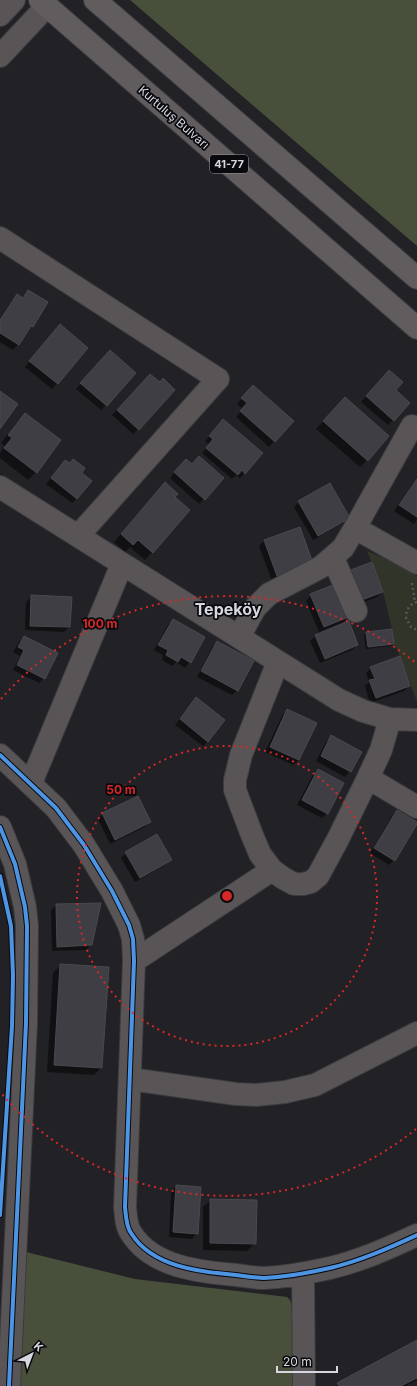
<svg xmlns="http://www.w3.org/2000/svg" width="417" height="1386" viewBox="0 0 417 1386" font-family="Inter,sans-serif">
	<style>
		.green { fill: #303429 }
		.forest { fill: #48503b }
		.shadow { fill: #0007 }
		.building { fill: #3f3e45; stroke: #4a494e }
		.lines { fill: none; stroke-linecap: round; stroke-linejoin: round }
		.minor-casing { stroke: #3b3b3f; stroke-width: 24 }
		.highway-casing { stroke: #3b3b3f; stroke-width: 24 }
		.path { stroke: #59585a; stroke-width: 2.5; stroke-dasharray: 2 3; stroke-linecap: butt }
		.minor { stroke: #595556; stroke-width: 22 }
		.highway { stroke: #615c5d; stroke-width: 22 }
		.cycleway-casing { stroke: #09090e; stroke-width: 6 }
		.cycleway { stroke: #4d94e3; stroke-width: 4 }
		.ring { fill: none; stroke: #d62828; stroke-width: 2; stroke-dasharray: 2 4 }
		.labels { text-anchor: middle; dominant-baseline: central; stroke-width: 3.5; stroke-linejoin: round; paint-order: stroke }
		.shield { fill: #09090e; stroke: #999aa0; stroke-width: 1 }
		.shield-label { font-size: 11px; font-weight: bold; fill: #d7d8df }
		.street-label { font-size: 12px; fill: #d7d8df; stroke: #09090e }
		.district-label { font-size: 16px; font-weight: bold; fill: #d7d8df; stroke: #09090e }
		.centre { fill: #d62828; stroke: #09090e; stroke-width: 2 }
		.ring-label { font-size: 12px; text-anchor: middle; font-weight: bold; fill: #d62828; stroke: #09090e; stroke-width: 3.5; stroke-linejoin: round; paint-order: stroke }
	</style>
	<rect width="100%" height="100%" fill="#212126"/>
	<path class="green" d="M367 551 389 560 417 576V702L400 656 394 644 392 629 383 592Z"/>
	<path class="forest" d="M130 0H417V246Z
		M26 1252 135 1279 287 1297 290 1300 293 1310 292 1386H18Z"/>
	<path class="shadow" d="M28 291 32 326 26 331 18 344 13 350 0 342V319L12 300 17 295 22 298Z
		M55 331 86 348 52 389 25 367Z
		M105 356 135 373 101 410 76 389Z
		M384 376 394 391 393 420 388 425 361 402Z
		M145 380 174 390 133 434 112 415Z
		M248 391 292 421 269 447 236 417 243 409 237 404Z
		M345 398 367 460 360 467 316 429Z
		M25 414 60 440 36 472 28 480 0 458V453L5 446 1 443 18 421Z
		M218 426 245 473 240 478 236 475 232 479 202 453 209 445 205 441Z
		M65 461 80 473 77 498 72 503 46 484Z
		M181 465 222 479 199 504 170 478Z
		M417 480V520L414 524 394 511 412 485Z
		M157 491 174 497 152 552 145 560 130 547 125 552 114 542Z
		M299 502 349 518 343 523 313 540 294 507Z
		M299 529 307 568 272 581 259 546 264 541Z
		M343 577 382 592 377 597 354 606Z
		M311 595 350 616 345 621 319 632 306 601Z
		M32 596 69 627 64 632 25 630 26 602Z
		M173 620 190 662 185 668 176 662 172 666 162 660 163 655 154 650 168 625Z
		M367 633 393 644 390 646 366 649 364 635Z
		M316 636 357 645 352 650 320 663 310 641Z
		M24 637 44 678 39 683 13 670 20 656 13 652 19 642Z
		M217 642 237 690 232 695 197 677 212 648Z
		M371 668 409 686 404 691 370 703 365 686 369 682 366 673Z
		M191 704 208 741 203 746 175 725Z
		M287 710 299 760 293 765 265 752 282 716Z
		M331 737 350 771 345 777 316 761 326 742Z
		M319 770 327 813 322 818 297 805 313 775Z
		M397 811 394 860 389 865 370 853 392 816Z
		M103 814 150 822 145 827 110 844 98 819Z
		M126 853 170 860 165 865 135 882 121 858Z
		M56 905 91 944 86 950 52 951 51 910Z
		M61 965 101 1068 94 1075 47 1072 53 973Z
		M176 1186 197 1233 192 1239 169 1237 171 1191Z
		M211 1200 255 1243 247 1251 203 1250V1207Z
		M417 1341V1380L406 1386H336Z"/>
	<path class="building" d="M28 290 48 302 33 327 31 326 19 345 0 333V320L17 294 23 298Z
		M60 324 88 348 58 384 29 361Z
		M110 350 136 373 107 406 80 383Z
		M389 370 403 382 396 390 410 403 394 421 366 396Z
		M150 374 160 382 163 378 175 390 139 430 117 410Z
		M253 385 294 421 275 442 240 411 247 403 241 398Z
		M0 391 18 404 0 429Z
		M345 397 389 436 368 461 323 421Z
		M25 413 61 440 37 473 4 448 12 438 8 435Z
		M223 419 263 453 245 474 242 470 238 475 206 448 213 439 209 436Z
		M199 456 224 478 205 500 174 472 186 459 192 464Z
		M73 459 85 468 82 473 92 481 77 499 51 478 65 460 70 463Z
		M417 479V517L399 505Z
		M165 482 178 494 175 497 190 510 153 553 138 540 133 545 121 534Z
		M330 483 350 518 318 536 298 501Z
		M300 527 313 563 277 576 264 540Z
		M372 562 383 592 359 601 348 571Z
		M338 583 351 616 324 627 310 594Z
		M31 595 72 597 70 627 30 626Z
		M173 619 205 637 191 663 181 657 178 662 166 655 168 650 158 645Z
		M349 621 358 645 325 659 315 635Z
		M392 629 394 644 368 647 366 632Z
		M24 636 58 653 45 679 17 665 24 650 18 647Z
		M217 641 254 661 238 691 201 671Z
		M400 656 410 686 376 698 369 680 375 679 370 667Z
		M196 697 225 720 208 742 180 719Z
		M287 709 317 723 299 760 270 747Z
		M331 735 362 752 351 772 321 756Z
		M318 769 344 783 328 814 302 800Z
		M138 796 151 822 115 840 102 813Z
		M397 810 417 822V824L395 861 374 848Z
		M157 834 172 860 140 878 125 852Z
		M101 903 92 945 57 947 56 904Z
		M60 964 109 967 102 1068 54 1065Z
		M176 1185 201 1187 198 1234 173 1232Z
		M210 1199 257 1200 256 1244 210 1243Z
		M417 1340V1378L401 1386H339L337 1383Z"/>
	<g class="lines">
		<defs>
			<path id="minor" d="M0 15 14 0
				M0 56 47 6
				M0 238 218 379 78 536
				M0 487 339 700 363 711 390 719 417 720
				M355 528 417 563
				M333 558 356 611
				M239 637 255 608 269 594 321 567 343 548 355 528 412 426
				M0 755 56 808 84 845 112 891 129 925 133 939 134 961 125 1207C126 1216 126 1226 131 1233 152 1267 200 1272 236 1275 245 1276 255 1278 264 1278 286 1277 308 1273 330 1268 360 1261 389 1248 417 1235
				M368 778 417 807
				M31 783 122 564
				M0 827 15 864 25 907 27 926 26 1023 9 1386
				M272 870 283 878 294 884H303L311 882 318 876 338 839 368 778 381 750 390 719
				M134 961 272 870 260 854 252 835 235 790V780L241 755 278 662
				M130 1079 236 1094 256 1095 285 1092 315 1085 417 1033
				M303 1274 304 1386"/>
			<path id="highway" d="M40 0 417 328
				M95 0 417 278"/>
		</defs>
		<use href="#minor" class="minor-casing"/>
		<use href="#highway" class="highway-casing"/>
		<path class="path" d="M412 583 415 602
			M417 602C409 604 406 610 406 618L411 627 417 630"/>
		<use href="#minor" class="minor"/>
		<use href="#highway" class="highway"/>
		<defs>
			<path id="cycleway" d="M0 755 56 808 84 845 112 891 129 925 133 939 134 961 125 1207C126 1216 126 1226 131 1233 152 1267 200 1272 236 1275 245 1276 255 1278 264 1278 286 1277 308 1273 330 1268 360 1261 389 1248 417 1235
				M0 827 15 864 25 907 27 926 26 1023 9 1386
				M0 876 11 926 13 975 12 1026 0 1215"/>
		</defs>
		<use href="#cycleway" class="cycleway-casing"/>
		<use href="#cycleway" class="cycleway"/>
	</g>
	<g class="ring">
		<circle cx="227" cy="896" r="150"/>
		<path d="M416 1129A300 300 0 0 1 1 1093M1 699A300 300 0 0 1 416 663"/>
	</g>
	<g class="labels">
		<rect class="shield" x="210" y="155" width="38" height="18" rx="3"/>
		<g class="shield-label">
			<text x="229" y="164">41-77</text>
		</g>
		<g class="street-label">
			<text transform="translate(174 117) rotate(41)">Kurtuluş Bulvarı</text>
		</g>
		<g class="district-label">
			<text x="228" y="609">Tepeköy</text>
		</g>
	</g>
	<circle cx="227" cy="896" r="6" class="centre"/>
	<g class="ring-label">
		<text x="100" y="628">100 m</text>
		<text x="121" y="794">50 m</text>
	</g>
	<g transform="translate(32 1354) rotate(42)" stroke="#09090e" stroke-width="3" paint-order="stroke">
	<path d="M0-3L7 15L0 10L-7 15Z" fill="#d7d8df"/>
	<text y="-6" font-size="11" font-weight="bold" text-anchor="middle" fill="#d7d8df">K</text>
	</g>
	<path d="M277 1366v6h60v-6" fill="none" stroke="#d7d8df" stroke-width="2"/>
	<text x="283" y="1366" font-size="12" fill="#d7d8df" stroke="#09090e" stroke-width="3" paint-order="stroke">20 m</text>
</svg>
